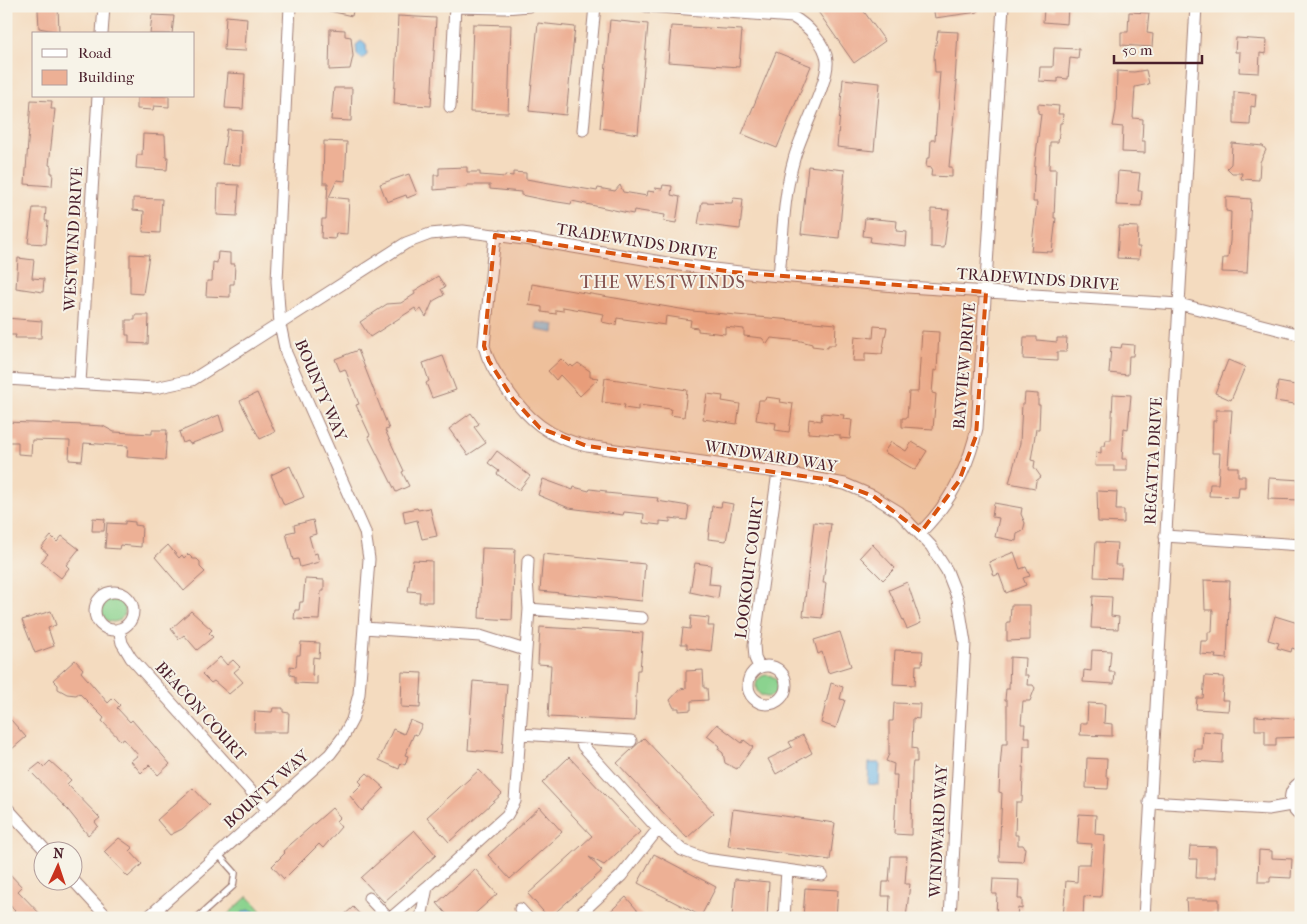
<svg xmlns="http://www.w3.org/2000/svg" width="1307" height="924" viewBox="0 0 1307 924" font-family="'IM FELL French Canon',serif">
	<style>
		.green { fill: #8bd38f; stroke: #6a795d }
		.water { fill: #71b9e9; stroke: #5e6c8a }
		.building { fill: #edb095 }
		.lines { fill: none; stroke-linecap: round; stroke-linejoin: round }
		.service-casing { stroke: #9f7d75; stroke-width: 8 }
		.minor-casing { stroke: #9f7d75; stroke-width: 13 }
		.service { stroke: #fff; stroke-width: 5.5 }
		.minor { stroke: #fff; stroke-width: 11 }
		.marked { fill: #d8530f; fill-opacity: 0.2; stroke: #d8530f; stroke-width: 4; stroke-dasharray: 10 6; stroke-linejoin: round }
		.labels { text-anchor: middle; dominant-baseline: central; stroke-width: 4; stroke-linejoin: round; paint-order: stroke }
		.street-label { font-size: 16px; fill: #4a1f2b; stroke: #f7f3e8 }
		.neighbourhood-label { font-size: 18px; letter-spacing: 1px; fill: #835250; stroke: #f7f3e8 }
	</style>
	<rect width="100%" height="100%" fill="#f7f3e8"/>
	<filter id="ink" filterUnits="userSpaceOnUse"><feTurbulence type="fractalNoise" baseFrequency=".02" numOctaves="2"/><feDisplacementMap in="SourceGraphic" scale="10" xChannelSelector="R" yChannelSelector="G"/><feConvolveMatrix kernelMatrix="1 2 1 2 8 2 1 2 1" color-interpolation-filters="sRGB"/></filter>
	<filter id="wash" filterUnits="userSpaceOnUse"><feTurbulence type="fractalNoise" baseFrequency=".0096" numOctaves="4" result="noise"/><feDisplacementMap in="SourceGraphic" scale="20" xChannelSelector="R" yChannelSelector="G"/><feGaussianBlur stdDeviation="1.12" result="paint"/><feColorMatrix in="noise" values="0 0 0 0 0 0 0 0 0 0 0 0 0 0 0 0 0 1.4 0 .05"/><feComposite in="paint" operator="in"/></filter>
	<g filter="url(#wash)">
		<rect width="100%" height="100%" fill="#f4dbbf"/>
		<path class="green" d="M101 610a12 12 0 1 1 24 0a12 12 0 1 1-24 0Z
			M756 686a11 11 0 1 1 22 0a11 11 0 1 1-22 0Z
			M248 896 267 918H224Z"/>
		<path class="water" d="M361 41 366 45 367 55 362 59 357 55 356 45Z
			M537 322 555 325 554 333 536 330Z
			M869 763H880L879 785 868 784Z
			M249 910 254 911 259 918H237L243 912Z"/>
		<g id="blocks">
			<path class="building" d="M40 6H58L59 32 39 28 38 10Z
				M326 6H354L352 16 325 10Z
				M814 6H860L885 41 854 63Z
				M933 6H977L978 12 935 18Z
				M1055 6H1068L1067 24 1043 22 1044 9 1055 10Z
				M1129 12 1149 13 1147 33 1153 34 1152 47 1121 45V32H1128Z
				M152 15 174 16 172 34H150Z
				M226 16 247 18 245 51 224 50Z
				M398 16 436 18 431 106 394 104Z
				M610 20 648 24 638 134 600 128Z
				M538 23 575 27 566 115 529 111Z
				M473 24 511 25 508 113 470 112Z
				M671 26 742 30 739 67 668 62Z
				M330 29 345 30V36L351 37 353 56 350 69 329 70Z
				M938 31 958 32 955 81 957 82 949 167H952V177L931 176 932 168 926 167 927 158H930L931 140H935L940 72H935L934 56Z
				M1236 38 1267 40 1266 54 1260 53 1259 73 1239 72 1240 52H1235Z
				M1054 48 1079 49 1078 59 1070 58 1068 79 1058 78V82L1039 81 1040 67H1053Z
				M776 52 811 66 777 148 742 134Z
				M1146 70 1149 84 1135 87 1133 118 1143 119 1142 141H1145V153L1122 152 1123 127 1113 126 1116 110 1117 71 1134 72Z
				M228 73 245 74 243 109 225 108Z
				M843 79 880 83 874 151 837 147Z
				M334 88H352L351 121 331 120Z
				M1234 92 1256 94 1255 107 1251 106 1250 125 1234 124Z
				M137 96H169V107L154 106 153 110 137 109Z
				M31 100 52 101 51 109H55L49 165 51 166V173H53L52 186 25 184Z
				M1038 104 1059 106 1058 114H1063L1062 123H1060L1058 142H1050L1049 169H1056L1054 218H1056L1052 252 1031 251 1037 202H1033L1035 162 1041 114 1038 113Z
				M227 129 241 130 240 165 222 164Z
				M143 134 165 135 166 157H168L167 170 136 168 137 155H142Z
				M324 141 347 142 345 181 337 180 329 197 349 199 347 234 336 233 335 239 321 238 322 219H326L328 183H323Z
				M1232 143 1263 146 1266 150 1260 162 1259 180 1241 179 1242 173H1232L1227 168 1231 164Z
				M808 166 845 170 839 238 801 234Z
				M467 167V172H480V175L505 177V175L513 176V172L526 173V179L597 191 598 188 615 191 620 185 623 192 647 196 648 191 654 192 655 188 662 189 663 185 672 186 671 195 680 197 676 223 664 221 665 215 634 210 633 214 572 201 571 204 545 200 521 195V192L490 189V185H467V187L434 190V175H439V168Z
				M1118 171 1140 173 1138 191H1142L1141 206 1116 205Z
				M409 174 417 194 407 198 406 195 387 202 380 184Z
				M218 184 239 185 237 216 217 215Z
				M1226 197 1251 199 1247 273 1222 272 1223 258H1228L1230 241 1231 212 1226 211Z
				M133 198 162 199 160 233 143 232 144 211 133 210Z
				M733 198 743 199 740 229 698 224 702 202 732 203Z
				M33 208H46L45 221H48L46 244 28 243Z
				M931 209 949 210 944 248 931 247Z
				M865 218 897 221 896 231 907 232 906 246 870 242 871 237 863 236Z
				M1119 226 1138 227 1137 247H1140L1139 259 1117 258Z
				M218 252 230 253V264H235L234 284H230V297L206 296 207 281H212L213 262 217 263Z
				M130 254 149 255 143 294 130 293Z
				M18 258 34 260 32 278 44 279 43 292 16 288Z
				M438 276 445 287 441 289 444 295 433 301 426 317 421 309 417 312 415 308 370 337 360 322 387 304 401 303 415 294 414 291Z
				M532 284 692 311 836 324 835 345H828V348L812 346V344L801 341 771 338 767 344 762 338 744 336V329L725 327V334L698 331V328L690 327 691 320 666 316 665 325 617 318 616 325 602 322 604 314 563 307V311L556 310V314L542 312V307L529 305Z
				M135 315H149L148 344 129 343V335H126V320H135Z
				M6 318 42 321 41 338H15L16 335H6Z
				M874 326 887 327 882 354 865 353V361H853L855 336 873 338Z
				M922 331 939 332 937 371 934 370 932 393 936 394 933 429 902 427V418H907L909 392H918Z
				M1024 337H1037V340L1057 342V338H1067L1066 352H1057V361L1023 359Z
				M1122 344 1134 345 1133 356H1129L1128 375 1109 373 1111 347 1121 348Z
				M358 350 389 429 385 430 404 471 402 472 409 486 396 492 368 436 370 435 356 405 359 404 345 369 340 371 335 359Z
				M443 356 456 390 432 398 426 383 429 381 423 363Z
				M561 359 569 367 571 365 573 367 578 363 590 371V377L599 378 580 396 560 375 556 380 548 371Z
				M1228 360 1245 367 1231 400 1215 393Z
				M605 378 687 390 684 417 670 415 671 409 638 405V410L624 408 625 405 602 402Z
				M1278 382 1301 386V405L1275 401Z
				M257 393 275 432 260 439 240 401Z
				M1025 393 1038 394V405H1040L1039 429H1036L1031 460 1035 461 1034 467 1041 477 1036 481 1035 488 1009 483 1020 443 1022 404H1024Z
				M707 394 723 396 722 401 740 404 737 424 703 419Z
				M1113 394 1131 395 1128 429 1124 428 1122 459H1127V471H1114V466H1095L1096 452 1101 453V446H1105L1106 440H1111Z
				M766 397 781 399 780 402 793 404 789 432 775 430 776 423 756 420 759 400H765Z
				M1216 410H1232L1228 467H1238V476H1245V487H1239L1238 497 1209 496 1210 484H1218L1220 453H1212L1213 421H1216Z
				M471 413 479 424 474 427 486 443 468 455 449 429Z
				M822 413 844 415 843 419 852 420 850 439 840 438V435L808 433 809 419 821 421Z
				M219 415 224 431 190 444 188 441 183 443 179 432Z
				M6 422 85 425 103 426 114 432 152 434V430H167L165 460 127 457 128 446 84 443 82 461 69 460 70 441 32 440 31 455 18 454V442H6Z
				M891 442 906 451 912 442 927 451 915 470 884 452Z
				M497 451 530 476 519 490 497 474 499 471 488 463Z
				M290 466 304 497 284 505 271 475Z
				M1269 478 1301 480V500L1268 499Z
				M543 479 573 490 574 487 589 491 590 489 606 491V493L658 498 657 501 689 506 687 520 670 518V522L660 521V525L643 523 644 514 624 512 623 515 569 508 538 495Z
				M1097 491 1117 492 1116 510H1124V523L1098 522Z
				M722 502 733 504 726 541 708 539 712 506 721 507Z
				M994 503 1022 508 1021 514 1025 523 1023 531 1017 534 1016 541 995 537 999 518 992 517Z
				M417 508 418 510 430 508 437 536 422 539 417 520 405 523 403 511Z
				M93 518 105 519 104 531H92Z
				M313 520 316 534 309 536 314 554 317 553 319 562 300 567 298 559 293 560 286 533 295 531 294 525Z
				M125 521 135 522V525L142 526 141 547 120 545 119 549 105 548 107 523 125 524Z
				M814 522 831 524 823 583H826L822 618 803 616Z
				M51 536 57 542 62 536 79 549 66 565 69 568 61 578 41 562 48 554 41 548Z
				M1096 542 1117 543 1115 565H1122L1121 578 1094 577Z
				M872 544 895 568 883 580 860 557Z
				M168 545 179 558 182 555 184 558 188 554 193 559H197L200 562V567L205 572 184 591 155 557Z
				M482 548 515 549 512 620 479 618Z
				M1014 552 1020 569 1026 567 1030 576 1023 578 1026 585 1006 593 999 574 994 576 989 562Z
				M543 554 645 564 642 601 540 591Z
				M413 560 432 561V602H419L420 592 408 591Z
				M695 563 711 565 709 584 720 585 718 598 690 592Z
				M305 579 324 580V591H321L319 620 294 619 295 610H299L300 602H303Z
				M1204 580 1230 581 1227 659 1215 658 1216 655 1200 654 1201 641H1208V632H1212L1213 610H1205Z
				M907 582 921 623 907 629 889 590Z
				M1093 596 1112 597 1111 616 1119 617 1118 629 1091 628Z
				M1011 605H1030V640L1007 641V622H1010Z
				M51 611 56 625 48 628 54 646 35 653 22 620Z
				M191 611 212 630 209 633 213 637 197 650 184 635 179 639 171 629Z
				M691 616 709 618 708 626H714L711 651 687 648V644H681L683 628 690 629Z
				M1275 616 1301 624 1298 650 1292 648 1291 652 1277 648 1279 643 1268 640Z
				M540 627 643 633 640 670H637L635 721 548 717 551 665 538 664Z
				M840 632 851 666 828 673 822 652 818 654 814 640Z
				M301 642 320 643 319 658 313 657 312 675 317 676V684L295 683V676L290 675V666L296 667 297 655H300Z
				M895 650 923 651 922 665H916L915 685 893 684Z
				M1092 650 1111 651 1109 672H1115L1114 684 1083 682 1084 670 1091 671Z
				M220 657 227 665 233 660 240 667 234 672 243 682 229 694 214 681 211 683 202 674Z
				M1010 657 1025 658 1024 675H1028L1027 685H1033L1035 688 1030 701H1023L1021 724H1025L1024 737H1030V746H1024L1022 802H1016L1015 835H1018V845H1023L1025 848 1023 862 1000 861 999 858 1002 793 999 792 1000 768 1002 744H1007V700H1005L1006 689H1009Z
				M75 660 83 669 81 672 108 703 113 698 120 705 117 708 130 722 132 720 170 764 158 775 149 765 141 773 131 761 138 755 124 739 121 741 102 721 104 718 79 693 76 695 67 694 58 689V685L53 680Z
				M703 670 704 688H707L708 700 691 701V710L679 711V708H674L670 700 680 689 686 688V671Z
				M402 672 422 673 420 708 401 707Z
				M1205 676 1224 677 1222 700H1229L1228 711 1196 709 1197 698H1203Z
				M473 681 507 684 502 753 468 750Z
				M831 683 843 687 840 699 845 700 836 728 821 723Z
				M894 703 920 704 919 719 913 718 912 748 917 749V762H913L912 769 911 835 894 834 897 775H893L894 764 886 761 889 754V721H893Z
				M1088 703 1105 704 1104 723 1112 724V736L1080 735 1081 723H1087Z
				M273 708H283V712L289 713 288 732H254L255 711 272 712Z
				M1255 716 1301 719V737L1276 738V746H1265V730H1255Z
				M11 720 26 737 12 749 6 743V725Z
				M410 720 422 725 417 735 414 734 405 755 408 756 405 765 401 763 399 769 379 760 393 729 404 734Z
				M717 724 742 743 744 740 753 747 737 769 725 763 723 753 718 749 720 746 707 736Z
				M1203 731 1223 733 1222 763 1194 761 1195 749H1202Z
				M803 735 812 753 776 774 768 759 792 747 789 742Z
				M644 738 714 813 687 838 617 763Z
				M569 757 640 832 604 865 589 857 602 871 549 918 528 894 592 836 542 783Z
				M1087 758 1107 759 1106 777H1109L1108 789 1086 788Z
				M50 761 71 780 67 784 100 818 95 822 98 826 88 835 68 810 30 771 40 763 44 767Z
				M479 770 502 794 449 842 427 817Z
				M367 773 384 788 362 811 350 796 362 784 359 781Z
				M193 788 209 805 182 829 170 835 157 820Z
				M540 807 562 832 510 879 488 855Z
				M332 808 340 817 336 821 341 827 323 848 319 844 284 879 272 866 285 853 283 851Z
				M733 809 835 823 830 860 728 846Z
				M1079 814 1096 815 1095 834 1105 835 1101 897 1084 896 1083 918H1063L1066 881 1077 882 1078 864H1090L1092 844 1077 843Z
				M414 830 436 855 384 902 361 878Z
				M119 838 133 848 130 851 142 864 128 877 104 852Z
				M1190 846 1216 847V878H1196L1197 859H1189Z
				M1259 850 1272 851V858L1292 859 1291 878 1270 877V882H1258Z
				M654 854 716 887 701 916 638 883Z
				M891 856H907L905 884H910L906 918H889L890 896H882L883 882H889Z
				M475 869 497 894 470 918H450L437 903Z
				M6 870 22 887 18 891 44 918H8L15 911 6 901Z
				M735 879 769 882 767 918H732Z
				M993 879 1019 880 1018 899H1022V909L1018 908 1017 916 996 915 997 894H992Z
				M805 888 838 890 836 918H803Z
				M626 897 644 918H603L615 907Z
				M1186 899H1219V913H1212V918H1193V913H1187Z
				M353 907 363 918H341Z"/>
		</g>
	</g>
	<g filter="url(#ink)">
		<use href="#blocks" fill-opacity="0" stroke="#9f7d75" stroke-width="1"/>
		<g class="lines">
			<defs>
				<path id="service" d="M159 907 169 918
					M197 918 233 886 235 873 218 854"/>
				<path id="minor" d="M646 6 793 17C807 25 826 44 827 61 829 81 800 135 794 159 783 197 783 237 779 276
					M455 7 505 8 529 6
					M102 34 104 6
					M450 107 455 6
					M583 130 595 6
					M495 235 484 346C488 362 496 374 505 387 527 419 549 438 587 446L790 474 845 484 873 496 899 512 931 546 947 571 958 599 965 643 950 918
					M6 379 155 388 192 380 406 243 430 234 463 231 532 240 679 265 757 274 907 287 1179 304 1301 335
					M80 383 98 96
					M921 532C950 503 968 469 977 428L1003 6
					M1165 536 1301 545
					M95 611a19 19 0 1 1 38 0a19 19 0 1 1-38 0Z
					M529 609 642 618
					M364 628 480 636 525 650
					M119 629 122 643 131 658 268 810
					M748 685a19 19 0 1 1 38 0a19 19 0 1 1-38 0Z
					M759 667 755 658 754 645 778 472
					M520 734 631 741
					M580 738 583 746 601 766 658 829 682 850 706 859 822 875
					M1301 782C1287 790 1287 807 1301 816
					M1149 802 1268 809 1291 805
					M6 807 47 852
					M72 879 108 918
					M369 898 388 918
					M520 909 528 918
					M147 918 330 754 343 737 352 720 359 694 369 559 365 532 286 353 280 324 277 281 290 6
					M391 918 427 887
					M421 918 427 887 507 815 515 801 529 609 527 580 528 560
					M576 918 621 876 658 829
					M784 918 787 870
					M1144 918 1196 6"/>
			</defs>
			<use href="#service" class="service-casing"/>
			<use href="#minor" class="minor-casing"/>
			<use href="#service" class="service"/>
			<use href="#minor" class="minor"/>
		</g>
	</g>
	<path class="marked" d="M495 235 732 272 986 292 976 436 959 481 921 532 873 496 831 480 587 446 540 428 513 399 489 361 484 346Z"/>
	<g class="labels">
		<g class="street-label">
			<text transform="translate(73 239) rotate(-87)">WESTWIND DRIVE</text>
			<text transform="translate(637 241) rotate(9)">TRADEWINDS DRIVE</text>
			<text transform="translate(1038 279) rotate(4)">TRADEWINDS DRIVE</text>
			<text transform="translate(964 366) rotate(-85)">BAYVIEW DRIVE</text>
			<text transform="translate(321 390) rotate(67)">BOUNTY WAY</text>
			<text transform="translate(771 456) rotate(9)">WINDWARD WAY</text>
			<text transform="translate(1153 461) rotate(-87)">REGATTA DRIVE</text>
			<text transform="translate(749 568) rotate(-83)">LOOKOUT COURT</text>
			<text transform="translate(201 711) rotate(48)">BEACON COURT</text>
			<text transform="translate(266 789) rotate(-42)">BOUNTY WAY</text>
			<text transform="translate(938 831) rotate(-87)">WINDWARD WAY</text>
		</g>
		<g class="neighbourhood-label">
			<text x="663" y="282">THE WESTWINDS</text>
		</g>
	</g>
	<rect width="1307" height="924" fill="none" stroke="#f7f3e8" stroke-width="25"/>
	<rect x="32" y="32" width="162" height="65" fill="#f7f3e8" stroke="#b29e9c"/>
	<rect x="42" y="49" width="25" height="8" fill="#ffffff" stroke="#b29e9c"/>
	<text x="78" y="58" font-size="15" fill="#4a1f2b">Road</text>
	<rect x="42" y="70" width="25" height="15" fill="#edb095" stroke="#b29e9c"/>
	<text x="78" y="82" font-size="15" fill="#4a1f2b">Building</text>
	<g transform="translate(58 866) rotate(3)"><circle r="24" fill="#f7f3e8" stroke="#b29e9c"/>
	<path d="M0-4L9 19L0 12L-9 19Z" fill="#c8321e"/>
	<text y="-8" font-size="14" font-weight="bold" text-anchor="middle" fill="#4a1f2b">N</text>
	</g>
	<path d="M1114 55v8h88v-8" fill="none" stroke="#4a1f2b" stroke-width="2.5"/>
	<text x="1122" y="55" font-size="15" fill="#4a1f2b" stroke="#f7f3e8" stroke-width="4" paint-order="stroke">50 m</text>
</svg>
